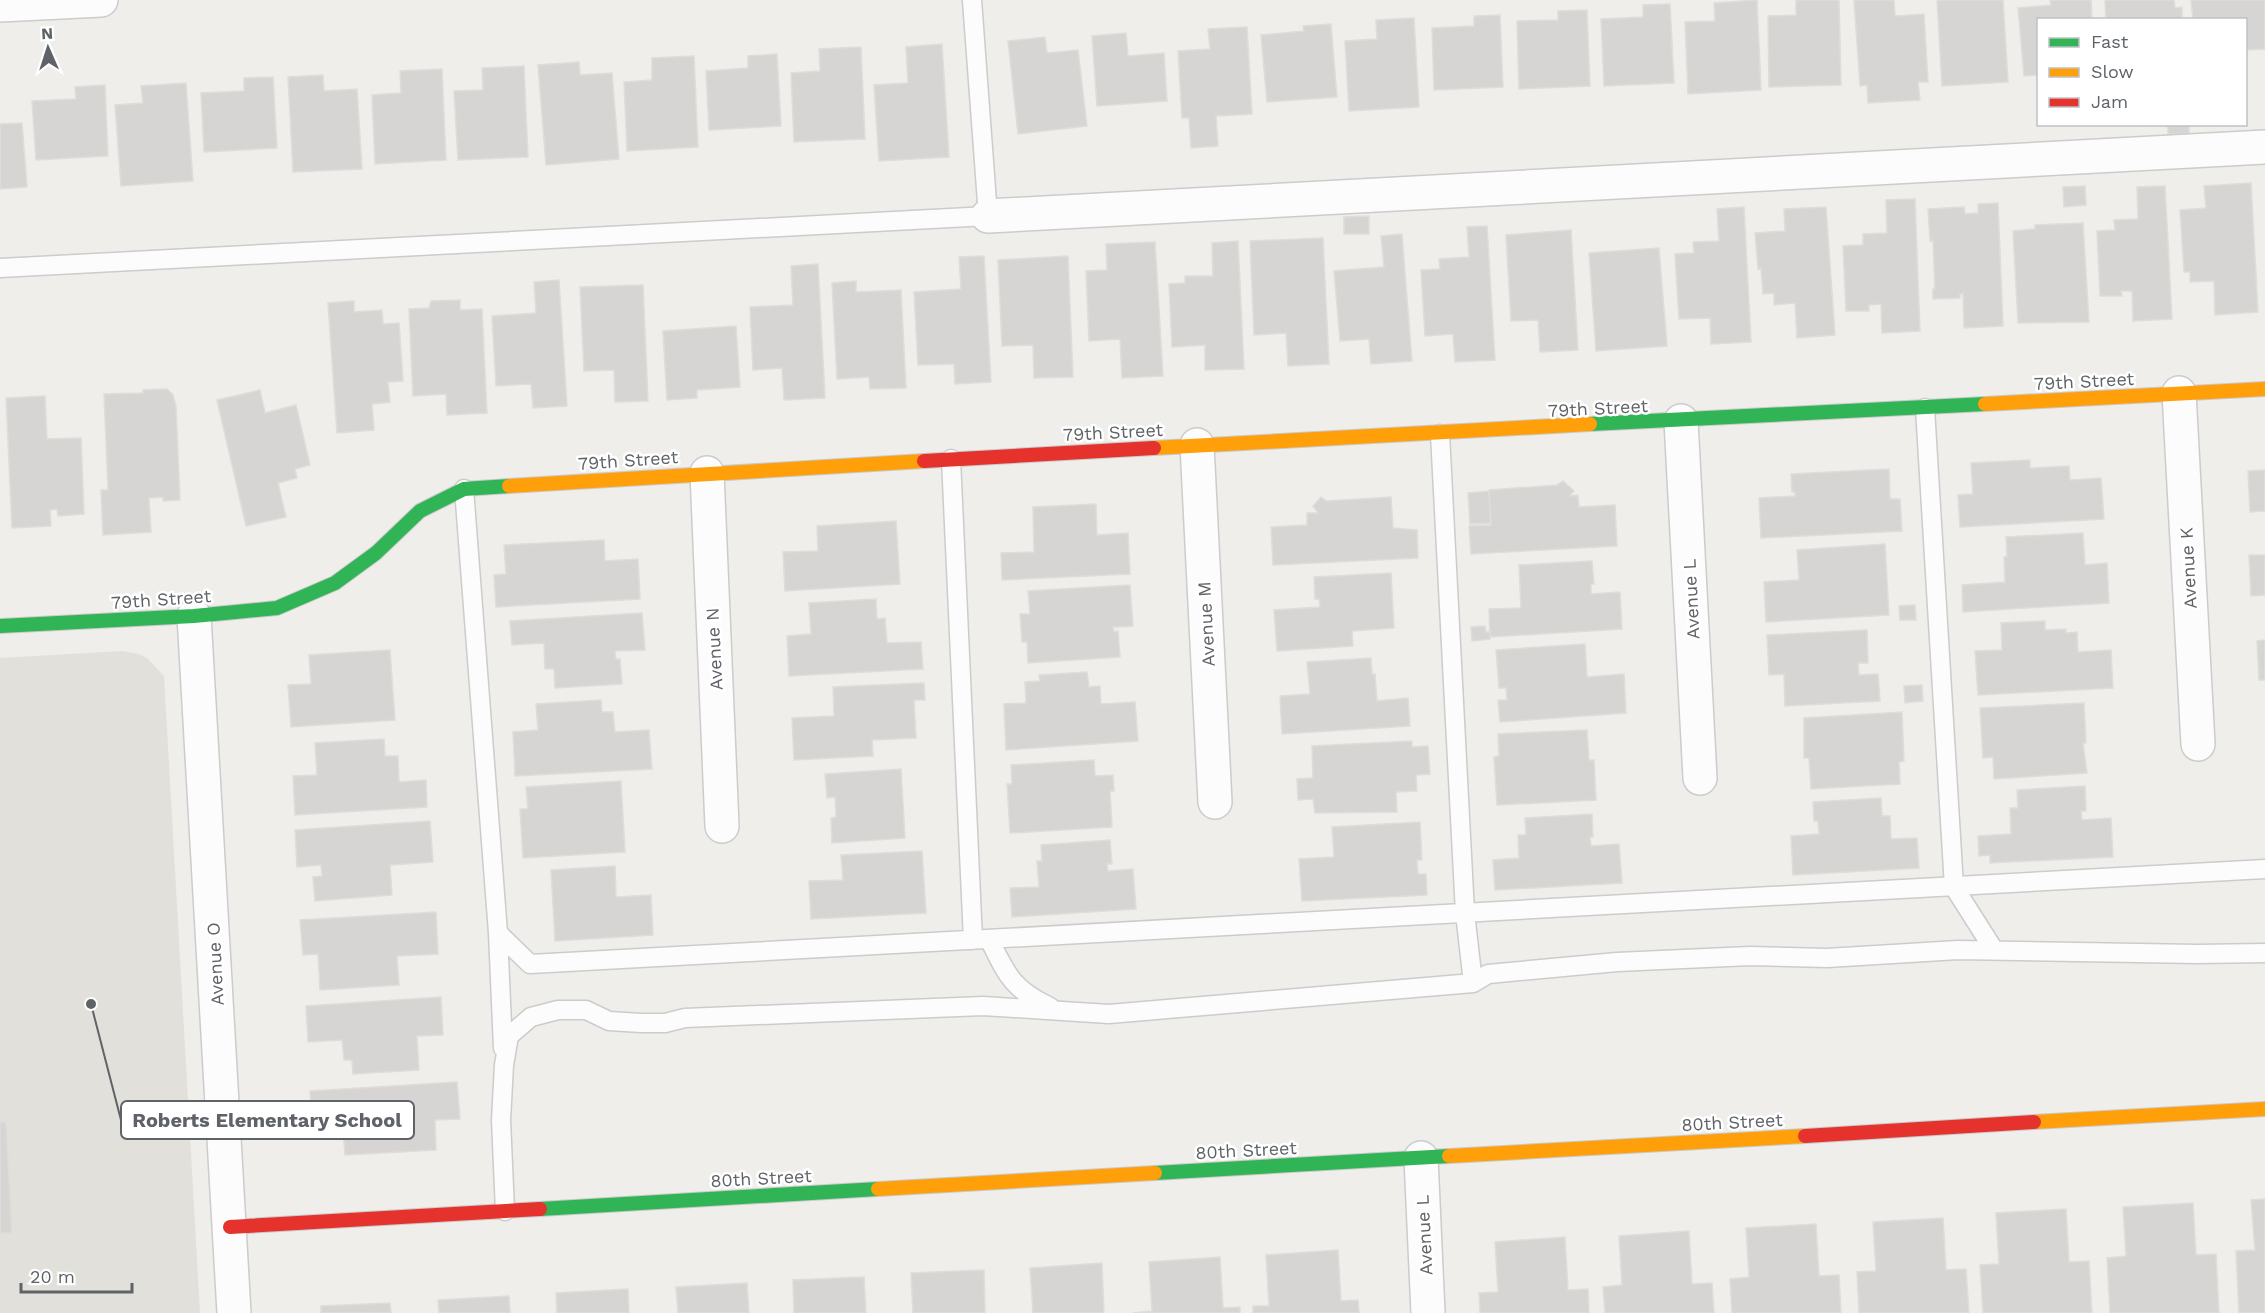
<svg xmlns="http://www.w3.org/2000/svg" width="2265" height="1313" viewBox="0 0 2265 1313" font-family="'Work Sans',sans-serif">
	<style>
		.education { fill: #e2e0da }
		.building { fill: #d6d5d3; stroke: #deddd9; stroke-width: 1.5 }
		.lines { fill: none; stroke-linecap: round; stroke-linejoin: round }
		.lane-casing { stroke: #cbcccc; stroke-width: 21 }
		.street-casing { stroke: #cbcccc; stroke-width: 36 }
		.fast-casing { stroke: #cacacb; stroke-width: 16 }
		.slow-casing { stroke: #cacacb; stroke-width: 16 }
		.jam-casing { stroke: #cacacb; stroke-width: 16 }
		.lane { stroke: #fdfcfc; stroke-width: 18 }
		.street { stroke: #fdfcfc; stroke-width: 33 }
		.fast { stroke: #30b455; stroke-width: 14 }
		.slow { stroke: #ff9f0a; stroke-width: 14 }
		.jam { stroke: #e5322d; stroke-width: 14 }
		.labels { text-anchor: middle; dominant-baseline: central; stroke-width: 5; stroke-linejoin: round; paint-order: stroke }
		.street-label { font-size: 18px; fill: #5f6368; stroke: #fff }
		.leader { fill: none; stroke: #5f6368; stroke-width: 2 }
		.callout-dot { fill: #5f6368; stroke: #fff; stroke-width: 2 }
		.callout { fill: #fff; stroke: #5f6368; stroke-width: 2 }
		.callout-label { font-size: 20px; text-anchor: middle; font-weight: bold; fill: #5f6368 }
	</style>
	<rect width="100%" height="100%" fill="#efeeea"/>
	<path class="education" d="M122 651 139 654 147 658 164 676 200 1313H0V658Z"/>
	<path class="building" d="M1757 0 1761 90 1688 94 1685 22 1715 21 1714 3Z
		M1796 0H1839L1841 85 1769 87 1768 16 1796 15Z
		M1854 0H1894L1895 16 1924 14 1928 82H1918L1920 100 1868 103 1867 85 1860 86Z
		M1937 0H2003L2008 82 1942 86Z
		M2050 0H2091L2092 20H2038V75L2024 76 2018 8 2051 5Z
		M2105 0H2174L2175 8 2182 7V20H2106Z
		M2191 0H2265V49L2246 50V20H2193Z
		M1670 4 1674 83 1604 86 1601 19 1643 17V5Z
		M1587 10 1590 86 1519 89 1517 21 1558 20V11Z
		M1500 15 1503 87 1434 90 1432 28 1474 26V16Z
		M1414 18 1419 107 1349 111 1345 41 1377 39 1376 20Z
		M1331 24 1337 97 1267 102 1261 35 1304 31 1303 26Z
		M1247 27 1252 114 1216 116 1218 146 1191 148 1189 118H1182L1178 51 1210 49 1208 29Z
		M1126 33 1128 56 1164 53 1167 101 1097 106 1092 36Z
		M1045 37 1047 53 1078 50 1087 126 1018 134 1008 41Z
		M942 44 949 157 879 161 874 85 908 83 906 47Z
		M861 47 865 139 794 142 791 73 820 71 819 49Z
		M777 54 781 126 709 130 706 71 748 68V56Z
		M694 56 698 147 627 151 624 82 652 80V58Z
		M579 62 580 75 612 73 619 159 546 165 538 65Z
		M524 66 528 157 458 160 454 91 483 90 482 68Z
		M442 69 446 160 375 164 372 95 401 93 400 71Z
		M323 75 324 91 357 89 362 169 293 172 288 77Z
		M273 77 277 148 204 152 201 93 244 91V78Z
		M186 83 193 181 121 186 115 105 143 103 141 86Z
		M105 85 108 156 36 160 32 101 76 99 75 87Z
		M22 123 27 187 0 189V124Z
		M2168 124H2189V133L2168 134Z
		M2251 183 2258 312 2215 315 2214 281 2190 282V272H2184L2180 210 2206 208 2204 186Z
		M2085 186 2086 205 2064 207 2063 187Z
		M2165 186 2172 319 2133 321 2132 291H2121L2122 296H2100L2097 231 2115 230 2114 220 2138 219 2137 187Z
		M1915 199 1920 331 1882 333 1881 304 1869 305V311H1846L1843 246 1863 245V234L1887 233 1886 200Z
		M1998 203 2003 326 1964 328 1963 293 1960 294V298L1933 299V289H1935L1933 240 1930 241 1928 209 1964 207 1965 214 1978 213V204Z
		M1744 207 1751 342 1711 344 1710 318 1679 319 1675 254 1694 253 1693 242 1719 241 1717 209Z
		M1826 207 1835 335 1797 338 1795 303 1774 305V293L1763 294 1761 268 1758 269 1755 233 1785 231 1784 209Z
		M1369 216V234H1344V217Z
		M2083 223 2089 322 2018 323 2013 231 2035 229V225Z
		M1487 226 1495 360 1455 362 1453 334 1425 336 1421 270 1440 269 1439 259 1469 257 1467 227Z
		M1571 230 1578 350 1540 352 1538 320 1511 321 1506 235Z
		M1402 234 1412 361 1371 364 1369 339 1340 341 1334 271 1384 267 1381 236Z
		M1323 238 1329 364 1288 366 1286 333 1254 335 1250 241Z
		M1238 241 1244 369 1205 370V345L1172 347 1169 284 1185 283V276H1213L1212 243Z
		M1155 242 1163 376 1122 378 1120 339 1089 341 1086 271 1107 270 1106 244Z
		M1659 248 1667 346 1596 351 1589 253Z
		M984 256 991 382 955 384 954 364 918 365 914 292 961 289 959 257Z
		M1068 256 1073 377 1034 378 1033 345 1002 346 998 260Z
		M818 264 825 398 784 400 782 368 753 370 750 307 793 305 791 266Z
		M559 280 567 406 533 408 531 384 496 386 492 316 536 313 534 282Z
		M856 281V292L901 290 906 388 870 389 869 377 837 379 832 283Z
		M643 285 648 401 615 402 614 370 584 371 580 287Z
		M460 300V310L482 309 487 413 447 415 446 394 413 396 409 309 429 308 431 301Z
		M354 301V312L382 310 383 324 399 323 403 381 388 382 390 402 372 404 374 430 337 433 328 303Z
		M736 326 740 387 697 390V398L667 400 663 331Z
		M167 389 173 395 176 406 180 500 163 501V497L149 498 151 532 103 535 101 490H108L104 394 143 393V390Z
		M260 390 265 413 296 405 310 465 295 469 297 478 278 483 286 517 246 526 217 400Z
		M45 396 47 439 81 438 84 514 58 516 57 509 50 510 51 526 12 528 6 398Z
		M2030 460V468L2069 466 2070 480 2101 478 2104 519 1960 527 1958 495 1973 494 1971 463Z
		M1889 469 1890 499H1900L1902 531 1761 538 1759 498 1795 496V492H1792L1791 474Z
		M2265 470V511L2250 512 2248 471Z
		M1563 481 1574 491 1569 496 1578 495 1579 507 1615 505 1617 546 1471 554 1469 526 1491 525 1489 490 1557 485Z
		M1489 491 1491 523 1470 524 1468 493Z
		M1321 497 1326 501 1391 497 1393 528 1417 530 1418 558 1273 565 1271 527 1307 525V513H1318L1313 506Z
		M1096 504 1097 535 1128 533 1130 574 1002 580 1001 553 1034 552 1033 507Z
		M896 521 900 584 785 591 783 552 818 551 817 526Z
		M2083 533 2085 565 2107 563 2109 603 1963 612 1962 585 2005 582 2004 557 2007 556 2006 537Z
		M604 540 605 561 638 559 640 599 496 607 494 575 506 574 504 545Z
		M1885 544 1889 615 1766 622 1764 582 1799 580 1797 550Z
		M2249 555H2265V595L2251 596Z
		M1592 561 1594 584H1591V594L1620 592 1622 629 1490 637 1489 609 1521 608 1519 565Z
		M1391 573 1394 628 1352 631 1353 646 1277 651 1274 610 1320 607 1319 599H1315L1314 577Z
		M1130 585 1133 626 1113 627 1114 632 1118 631 1120 657 1028 663 1027 642H1022L1020 614H1030L1028 591Z
		M876 599 877 619 885 618 887 643 921 642 923 669 789 676 787 636 811 634 809 603Z
		M1915 605 1916 620H1900L1899 606Z
		M642 613 645 650 615 651 616 659H620L622 684 555 688 554 669H545L544 643 512 645 510 621Z
		M2045 621V630L2066 629V633L2077 632 2078 652 2111 650 2113 688 1978 695 1975 651 2002 650 2001 623Z
		M1485 626 1486 632 1490 631V639L1472 641 1471 627Z
		M1867 630 1868 663H1858L1859 675 1878 674 1880 701 1785 706 1784 674 1769 675 1767 635Z
		M2265 640V680H2259L2257 641Z
		M1585 644 1587 677 1624 674 1626 713 1500 722 1498 700H1507L1506 688H1499L1496 650Z
		M390 650 395 720 291 727 288 685 311 684 309 655Z
		M1371 658 1372 674H1375L1377 701 1408 698 1410 726 1282 734 1280 696 1310 694 1307 662Z
		M1087 672 1089 687 1100 686 1101 704 1135 702 1138 741 1006 750 1004 704 1026 703 1025 682 1040 681 1039 675Z
		M924 683 925 700H914L916 738 872 740 873 756 794 760 792 718 834 716 833 687Z
		M1922 685 1923 701 1905 703 1904 686Z
		M601 700 602 712H613L615 732 649 730 652 769 515 776 513 732 538 730 536 704Z
		M2084 703 2086 743H2083L2087 773 1994 779 1993 757 1983 758 1980 708Z
		M1902 712 1904 761 1899 762 1900 784 1811 789 1809 758H1804V718Z
		M1587 730 1589 760H1594L1596 800 1497 805 1494 757 1499 756 1498 734Z
		M384 739 385 756H398L399 782 426 780 427 807 295 815 293 776 317 775 315 743Z
		M1412 741V747L1428 746 1430 774 1416 775 1417 791 1396 792 1397 812 1315 813 1313 799 1298 800 1297 779 1313 778 1312 746Z
		M1094 760 1095 776 1113 775 1114 791H1110L1112 827 1010 833 1007 784H1012L1011 765Z
		M901 769 905 838 832 843 831 818 836 817 835 797 827 798 825 774Z
		M621 781 625 852 523 858 520 809H528L526 787Z
		M2085 786 2086 811H2081L2082 820 2111 818 2113 857 1990 863V855L1979 856 1978 836 2011 834 2010 808H2018L2017 790Z
		M1881 798 1882 816H1890L1891 839 1917 838 1919 868 1793 875 1791 836 1819 834 1818 821H1814L1813 802Z
		M1592 814 1593 837H1590L1591 846 1619 844 1622 883 1495 890 1493 860 1519 858 1518 835H1526L1525 818Z
		M430 821 433 862 390 865 392 895 315 901 313 877 322 876 321 865 297 867 295 830Z
		M1420 822 1422 860H1417L1418 874H1426L1427 895 1302 901 1299 859 1334 857 1332 827Z
		M1110 840 1112 864H1107L1108 871 1133 869 1136 909 1012 917 1010 888 1039 887 1037 861H1042L1041 845Z
		M922 851 926 913 811 919 809 881 843 880 841 855Z
		M615 866 616 897 651 895 653 935 555 941 551 870Z
		M436 912 438 954 397 956 399 985 320 990 318 954 303 955 300 920Z
		M441 997 443 1035 417 1036 419 1070 353 1074 352 1060H344L342 1040 308 1042 306 1006Z
		M457 1082 460 1119 435 1120 436 1150 345 1155 343 1128 312 1130 310 1091Z
		M0 1122H6L12 1233H0Z
		M0 1122H6L12 1233H0Z
		M2265 1199V1313H2239L2236 1251 2255 1250 2251 1200Z
		M2193 1203 2196 1255 2216 1254 2219 1313H2110L2107 1258 2126 1256 2123 1207Z
		M2066 1209 2069 1262 2089 1261 2092 1313H1983L1980 1265 1999 1264 1996 1213Z
		M1943 1218 1946 1270 1966 1269 1969 1313H1859L1857 1272 1876 1271 1873 1222Z
		M1816 1224 1819 1276 1839 1275 1841 1313H1732L1730 1279 1749 1277 1746 1228Z
		M1689 1231 1692 1284 1712 1283 1714 1313H1605L1603 1287 1622 1285 1619 1236Z
		M1565 1237 1568 1290 1588 1289 1589 1313H1480L1479 1293 1498 1292 1495 1242Z
		M1338 1250 1341 1301 1358 1300 1359 1313H1253V1306H1269L1266 1255Z
		M1220 1257 1223 1308 1240 1307V1313H1133L1152 1311 1149 1262Z
		M1102 1263 1104 1313H1033L1030 1268Z
		M984 1270 985 1313H913L911 1273Z
		M864 1277 866 1313H794L793 1280Z
		M747 1283 749 1313H678L676 1287Z
		M628 1289 629 1313H557L556 1293Z
		M509 1296 510 1313H439L438 1300Z
		M390 1303 391 1313H321V1306Z"/>
	<g class="lines">
		<defs>
			<path id="lane" d="M0 268 988 216 972 0
				M1925 408 1954 887 1994 950
				M1440 434 1465 913 1473 983
				M951 459 973 940
				M464 489 498 933 530 964 2265 869
				M498 933 503 1048
				M989 939C1007 975 1012 989 1050 1007
				M505 1211 501 1120 504 1065 509 1036 531 1017 558 1010H586L609 1021 641 1023H665L685 1018 983 1006 1109 1014 1473 983 1488 974 1617 962 1750 956 1827 958 1958 950 2198 954 2265 953"/>
			<path id="street" d="M0 5 101 0
				M988 216 2265 147
				M2179 393 2198 744
				M1681 421 1700 778
				M1197 445 1215 802
				M707 473 722 826
				M194 616 234 1313
				M1421 1158 1428 1313"/>
			<path id="fast" d="M1590 424 1985 404
				M0 626 194 616 277 608 335 583 376 553 420 511 464 489 509 486
				M1155 1173 1449 1156
				M540 1209 878 1189"/>
			<path id="slow" d="M1985 404 2265 389
				M1154 448 1590 424
				M509 486 924 461
				M2034 1122 2265 1109
				M1449 1156 1805 1136
				M878 1189 1155 1173"/>
			<path id="jam" d="M924 461 1154 448
				M1805 1136 2034 1122
				M230 1227 540 1209"/>
		</defs>
		<use href="#lane" class="lane-casing"/>
		<use href="#street" class="street-casing"/>
		<use href="#fast" class="fast-casing"/>
		<use href="#slow" class="slow-casing"/>
		<use href="#jam" class="jam-casing"/>
		<use href="#lane" class="lane"/>
		<use href="#street" class="street"/>
		<use href="#fast" class="fast"/>
		<use href="#slow" class="slow"/>
		<use href="#jam" class="jam"/>
	</g>
	<g class="labels">
		<g class="street-label">
			<text transform="translate(2084 381) rotate(-3)">79th Street</text>
			<text transform="translate(1598 408) rotate(-3)">79th Street</text>
			<text transform="translate(1113 432) rotate(-3)">79th Street</text>
			<text transform="translate(628 460) rotate(-4)">79th Street</text>
			<text transform="translate(2188 568) rotate(-93)">Avenue K</text>
			<text transform="translate(161 599) rotate(-4)">79th Street</text>
			<text transform="translate(1691 599) rotate(-93)">Avenue L</text>
			<text transform="translate(1206 624) rotate(-93)">Avenue M</text>
			<text transform="translate(714 649) rotate(-93)">Avenue N</text>
			<text transform="translate(215 964) rotate(-93)">Avenue O</text>
			<text transform="translate(1732 1122) rotate(-3)">80th Street</text>
			<text transform="translate(1246 1150) rotate(-3)">80th Street</text>
			<text transform="translate(761 1178) rotate(-3)">80th Street</text>
			<text transform="translate(1424 1235) rotate(-93)">Avenue L</text>
		</g>
	</g>
	<path class="leader" d="M91 1004L121 1120"/>
	<circle class="callout-dot" cx="91" cy="1004" r="6"/>
	<rect class="callout" x="121" y="1101" width="293" height="38" rx="6"/>
	<g class="callout-label">
		<text x="267" y="1127">Roberts Elementary School</text>
	</g>
	<rect x="2037" y="18" width="210" height="108" fill="#ffffff" stroke="#bfc1c3" stroke-width="1.5"/>
	<rect x="2049" y="38" width="30" height="9" fill="#30b455" stroke="#bfc1c3" stroke-width="1.5"/>
	<text x="2091" y="48" font-size="18" fill="#5f6368">Fast</text>
	<rect x="2049" y="68" width="30" height="9" fill="#ff9f0a" stroke="#bfc1c3" stroke-width="1.5"/>
	<text x="2091" y="78" font-size="18" fill="#5f6368">Slow</text>
	<rect x="2049" y="98" width="30" height="9" fill="#e5322d" stroke="#bfc1c3" stroke-width="1.5"/>
	<text x="2091" y="108" font-size="18" fill="#5f6368">Jam</text>
	<g transform="translate(48 48) rotate(357)" stroke="#ffffff" stroke-width="4.5" paint-order="stroke">
	<path d="M0-4.5L10 22L0 15L-10 22Z" fill="#5f6368"/>
	<text y="-9" font-size="16" font-weight="bold" text-anchor="middle" fill="#5f6368">N</text>
	</g>
	<path d="M21 1283v9h111v-9" fill="none" stroke="#5f6368" stroke-width="3"/>
	<text x="30" y="1283" font-size="18" fill="#5f6368" stroke="#ffffff" stroke-width="4.5" paint-order="stroke">20 m</text>
</svg>
